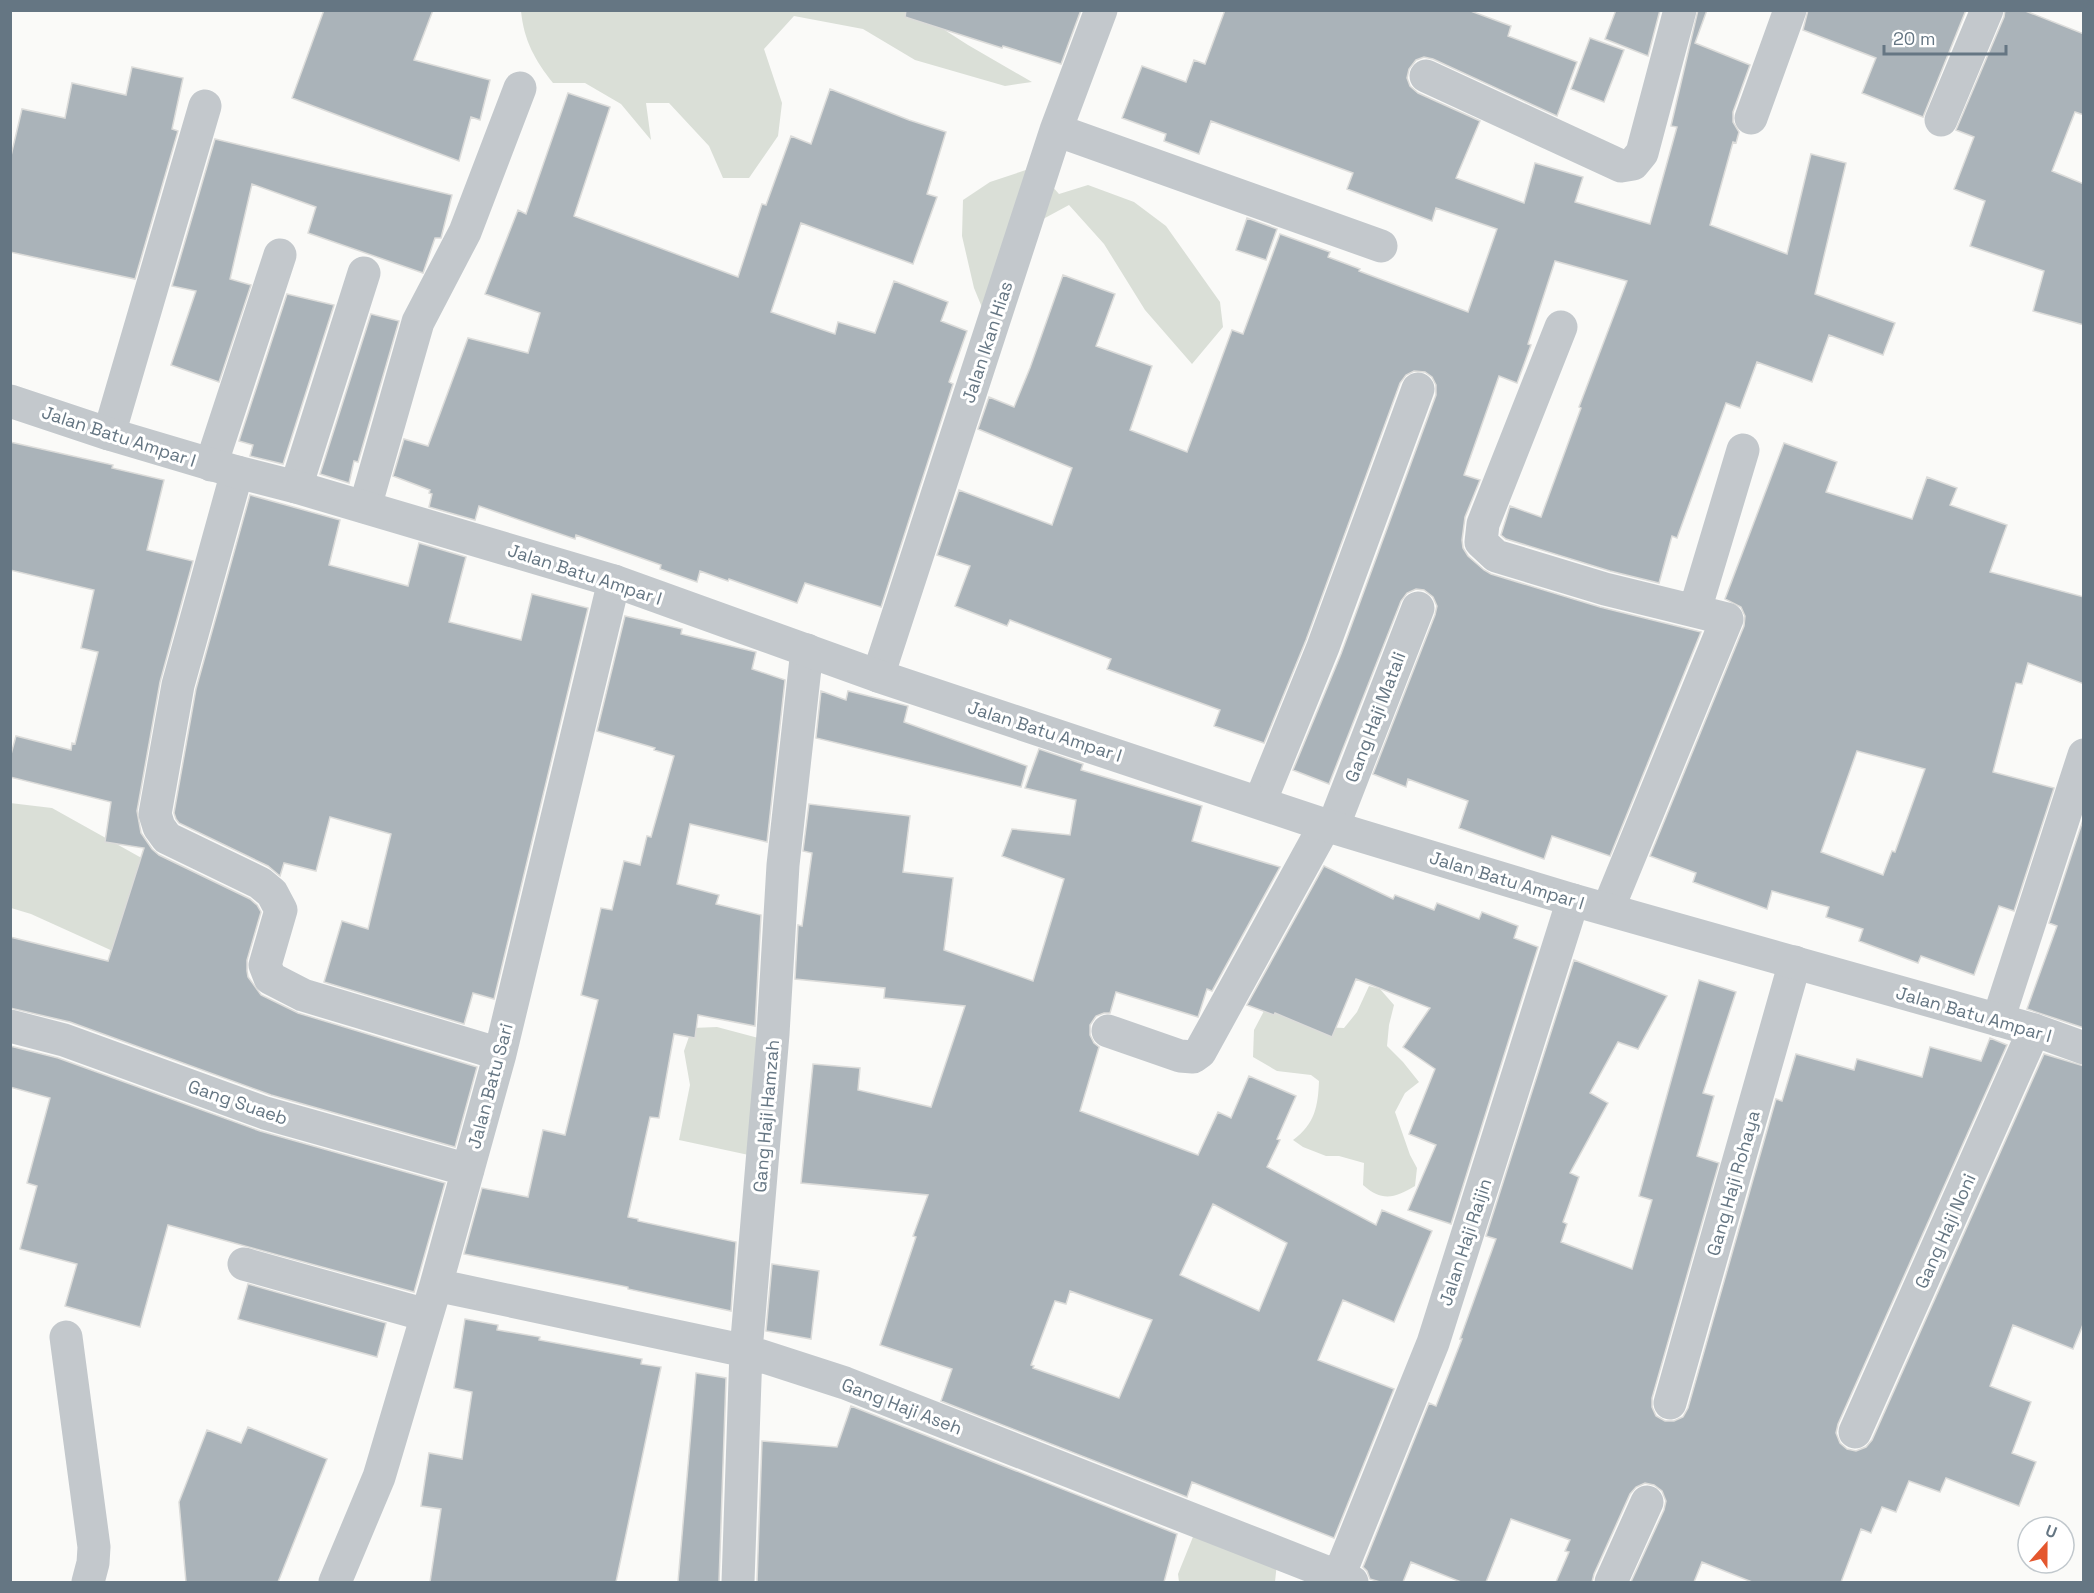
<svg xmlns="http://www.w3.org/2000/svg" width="2094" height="1593" viewBox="0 0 2094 1593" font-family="'Space Grotesk',sans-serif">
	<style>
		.green { fill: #dadfd7 }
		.building { fill: #aab3b9; stroke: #dcdcda; stroke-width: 1.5; fill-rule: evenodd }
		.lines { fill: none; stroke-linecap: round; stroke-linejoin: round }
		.minor { stroke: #c3c8cc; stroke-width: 33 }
		.tertiary { stroke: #c3c8cc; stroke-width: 33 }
		.labels { text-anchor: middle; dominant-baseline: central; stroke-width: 6; stroke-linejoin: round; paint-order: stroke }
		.street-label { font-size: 18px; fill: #657683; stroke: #fff }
	</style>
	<rect width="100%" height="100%" fill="#fafaf8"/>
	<path class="green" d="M521 11H915L968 45 1032 82 1005 86 915 60 863 29 794 16 764 49 782 103 778 136 749 178H723L709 146 669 103H646L651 140 621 104 585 83H553C535 60 524 41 521 11Z
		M1035 167 1059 194 1088 185 1134 202 1166 226 1220 302 1223 327 1192 364 1145 310 1104 244 1069 205 1032 225 993 334 974 288 962 236 963 200 990 182Z
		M10 803 52 808 181 880 148 967 31 914 11 908Z
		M1369 986 1380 989 1394 1005 1389 1025 1387 1046 1403 1062 1419 1082 1405 1093 1395 1112 1410 1155 1417 1168 1415 1186C1395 1198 1382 1202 1363 1185L1364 1163 1339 1156H1326L1303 1147 1293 1140C1315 1124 1318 1106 1319 1081L1311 1075 1277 1071 1253 1057 1254 1030 1265 1009 1322 1027 1344 1028 1357 1012Z
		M717 1027 770 1041 758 1157 679 1140 690 1085 684 1051 692 1028Z
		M1197 1527 1278 1553 1275 1582H1179L1178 1574Z"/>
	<path class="building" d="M324 10H433L414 60 490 80 480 120 471 117 459 161 292 98Z
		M906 10H1081L1061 64 1003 46 1002 48 905 17Z
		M1225 10H1468L1511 26 1508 36 1577 62 1557 116 1433 59 1424 57 1416 60 1409 69 1407 78 1410 86 1418 93 1480 121 1456 178 1524 203 1535 163 1583 177 1575 202 1650 224 1677 127 1671 126 1698 10H1707L1695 43 1750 65 1733 112V122L1739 132 1736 143 1733 142 1710 225 1787 254 1811 154 1846 163 1815 294 1895 323 1883 355 1829 335 1812 382 1757 362 1740 408 1726 403 1677 538 1672 536 1659 583 1610 571 1506 539 1501 535 1510 506 1541 517 1581 408 1579 407 1627 281 1555 261 1528 344 1531 345 1517 383 1499 376 1464 475 1480 480 1465 517 1462 540 1463 548 1468 556 1484 570 1491 574 1600 607 1701 632 1610 856 1552 836 1544 859 1459 828 1468 801 1408 779 1406 787 1373 774 1435 615 1437 606 1433 597 1424 590 1416 589 1407 593 1401 601 1329 784 1293 770 1341 654 1436 395V385L1432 377 1425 372 1414 371 1406 375 1400 383 1306 640 1264 743 1214 726 1220 710 1107 669 1111 659 1010 620 1007 626 955 606 970 566 937 555 959 490 1052 525 1072 468 978 429 989 397 1014 407 1030 368 1063 275 1115 294 1096 346 1152 366 1130 430 1187 452 1232 330 1243 334 1280 234 1330 252 1328 257 1360 269 1359 271 1468 312 1497 229 1436 208 1432 221 1347 189 1353 173 1211 121 1199 154 1164 141 1166 134 1122 118 1142 66 1186 82 1194 60 1205 64Z
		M1616 10H1660L1648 56 1605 39Z
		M1808 10H1966L1923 117 1862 93 1876 58 1803 30Z
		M2005 10H2023L2084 34V115L2075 112 2052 171 2084 184V325L2033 311 2044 271 1970 246 1985 201 1954 189 1974 137 1956 130 2004 17Z
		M1590 38 1624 50 1604 102 1571 89Z
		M132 67 183 78 172 129 178 131 135 279 10 252V160L22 109 65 118 72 83 126 95Z
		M830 89 909 120 946 132 927 194 937 197 913 264 801 223 771 312 835 334 838 322 875 333 894 281 948 302 941 321 967 331 949 382 953 384 881 607 805 583 797 603 729 579 728 581 700 571 697 582 660 569 661 565 576 535 575 539 479 506 475 520 429 507 432 494 429 493 430 490 393 476 404 439 428 446 468 338 528 353 540 313 485 294 518 210 526 214 568 93 610 107 574 216 738 277 762 204 766 205 791 136 811 144Z
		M215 139 452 195 441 238H435L423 273 308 233 316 207 252 184 230 279 251 285 219 382 171 365 196 291 172 286Z
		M1247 218 1277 229 1266 260 1236 250Z
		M287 294 334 305 283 464 250 456 253 445 239 441Z
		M371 314 399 321 358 462 354 461 349 483 320 474Z
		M10 442 113 465 112 468 164 480 147 550 193 561 160 682 137 811 141 833 152 849 159 855 250 899 257 905 261 912 247 960V971L248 977 261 995 298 1013 477 1067 455 1147 271 1095 70 1022 10 1008V937L108 961 144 848 105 842 111 802 10 777V758L16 736 71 750 72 743 75 744 98 652 81 648 94 590 10 570Z
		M1784 443 1837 462 1826 492 1912 519 1927 477 1957 488 1950 505 2007 525 1990 572 2084 597V684L2028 663 2022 684 2016 683 1993 772 2054 788 2014 911 1999 906 1974 975 1921 956 1918 963 1859 941 1863 929 1826 917 1829 907 1772 891 1767 909 1693 882 1696 873 1650 856 1744 626 1745 616 1741 607 1725 599ZM1857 751 1925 769 1895 852 1892 851 1883 875 1821 852Z
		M250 495 340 520 329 565 408 586 419 543 466 557 449 622 521 640 532 594 588 608 494 999 473 993 464 1024 324 982 342 921 368 929 391 834 330 817 316 871 284 863 280 876 268 866 179 823 176 819 174 813 196 689Z
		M625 616 682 629 681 634 756 652 752 669 785 680 767 842 690 824 677 884 719 895 716 904 761 915 755 1026 698 1015 695 1038 674 1034 659 1118 650 1117 628 1217 638 1219V1221L736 1242 731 1311 628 1289V1287L464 1254 482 1188 528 1197 543 1130 565 1135 598 1000 581 995 601 908 612 910 624 861 640 865 647 836 651 837 674 756 654 750 655 748 597 731Z
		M821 691 846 700 848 691 908 706 904 722 1027 766 1021 787 816 738Z
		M1039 749 1083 764 1081 770 1202 806 1192 841 1280 867 1212 991 1207 989 1198 1017 1116 992 1110 1013H1104L1096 1016 1090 1025V1035L1094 1043 1099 1047 1080 1111 1198 1155 1218 1112 1231 1118 1249 1076 1296 1096 1277 1139 1280 1140 1267 1167 1376 1225 1382 1210 1432 1231 1394 1322 1343 1300 1318 1360 1394 1389 1334 1538 1192 1482 1187 1497 941 1401 952 1369 880 1345 916 1237 913 1236 928 1195 801 1183 813 1064 860 1068 858 1090 931 1107 965 1006 884 998 885 988 795 979 798 925 802 926 812 853 803 851 809 804 910 816 903 872 953 878 944 950 1033 981 1064 879 1002 856 1012 829 1070 835 1076 800 1025 788ZM1213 1204 1287 1243 1259 1311 1180 1275ZM1070 1291 1152 1320 1119 1398 1033 1368 1034 1366 1031 1365 1055 1301 1066 1304Z
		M2084 817V1028L2027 1009 2057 926 2049 923Z
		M1324 866 1393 899 1395 895 1434 910 1437 903 1479 919 1482 912 1518 926 1514 938 1538 947 1451 1224 1408 1210 1436 1145 1409 1134 1435 1069 1403 1047 1430 1008 1356 979 1332 1037 1275 1013 1274 1015 1247 1005Z
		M1574 960 1667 996 1638 1049 1618 1042 1590 1093 1608 1103 1570 1173 1579 1177 1563 1222 1567 1224 1561 1242 1632 1269 1652 1200 1639 1196 1699 980 1736 992 1703 1093 1714 1096 1697 1156 1719 1163 1652 1398V1407L1656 1416 1665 1421H1674L1683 1417 1688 1408 1776 1099 1782 1101 1796 1054 1854 1070 1857 1059 1922 1077 1930 1047 1981 1061 1990 1038 2007 1045 1838 1424 1836 1433 1840 1443 1847 1449 1856 1451 1866 1447 1872 1440 2044 1054 2084 1066V1322L2073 1349 2013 1325 1990 1386 2031 1402 2012 1453 2036 1462 2019 1506 1946 1478 1940 1492 1909 1481 1896 1512 1882 1507 1871 1533 1861 1529 1841 1582H1752L1702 1562 1694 1582H1631L1664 1510 1666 1501 1662 1491 1654 1485 1645 1483 1636 1487 1630 1494 1594 1574 1592 1582H1556L1569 1552 1565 1551 1570 1540 1511 1519 1486 1582H1461L1411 1562 1403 1582H1380L1370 1579 1367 1571 1363 1567 1429 1403 1436 1406 1462 1339H1460L1496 1239 1486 1236Z
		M10 1046 58 1058 260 1131 445 1183 414 1292 168 1225 140 1327 65 1306 77 1264 20 1249 37 1186 27 1183 50 1098 10 1087Z
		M772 1264 819 1271 811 1339 766 1331Z
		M248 1284 386 1323 377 1357 238 1319Z
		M465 1319 498 1325 497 1330 540 1337 539 1340 642 1359 641 1364 661 1367 616 1582H430L441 1509 421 1506 429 1453 462 1459 472 1392 454 1388Z
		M696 1373 726 1378 719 1582H678Z
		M851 1406 1177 1534 1164 1582H757L762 1441 837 1447Z
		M248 1427 327 1459 278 1582H186L179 1502 207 1430 241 1443Z"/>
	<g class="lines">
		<path class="minor" d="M1426 76 1621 166 1633 164 1642 153 1680 10
			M1751 118 1790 10
			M1941 120 1987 10
			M1056 130 1381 246
			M1561 327 1483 524 1481 542 1496 556 1605 589 1727 619 1608 909
			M109 434 205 106
			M211 465 280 255
			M237 472 178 685 155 814 159 827 167 838 260 883 272 893 281 910 265 965 270 978 303 995 500 1054
			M296 487 364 273
			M365 507 418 322 465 232 520 88
			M1695 610 1743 450
			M878 676 1056 130 1101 10
			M1260 802 1323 647 1418 389
			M1333 827 1418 608
			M1998 1020 2084 755
			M10 1026 64 1040 265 1113 468 1170
			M1108 1031 1180 1056 1193 1057 1200 1052 1325 825
			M244 1264 426 1315
			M436 1285 746 1351 845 1383 1352 1582
			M66 1337 94 1547 93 1563 88 1582
			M1670 1403 1795 962
			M1855 1432 2034 1030
			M1338 1578 1433 1343 1573 900
			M335 1582 379 1477 436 1285 500 1054 614 581
			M738 1582 746 1351 773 1034 783 865 807 650
			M1611 1582 1647 1502"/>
		<path class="tertiary" d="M10 401 109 434 237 472 296 487 614 581 878 676 1325 825 1573 900 2034 1030 2084 1048"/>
	</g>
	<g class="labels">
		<g class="street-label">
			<text transform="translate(987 342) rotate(-72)">Jalan Ikan Hias</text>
			<text transform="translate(119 436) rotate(18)">Jalan Batu Ampar I</text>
			<text transform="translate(585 574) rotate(18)">Jalan Batu Ampar I</text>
			<text transform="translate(1375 717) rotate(-69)">Gang Haji Matali</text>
			<text transform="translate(1045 731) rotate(18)">Jalan Batu Ampar I</text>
			<text transform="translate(1507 880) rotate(17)">Jalan Batu Ampar I</text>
			<text transform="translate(1974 1014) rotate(16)">Jalan Batu Ampar I</text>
			<text transform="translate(490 1086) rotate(-75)">Jalan Batu Sari</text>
			<text transform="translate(238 1102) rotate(19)">Gang Suaeb</text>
			<text transform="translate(766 1116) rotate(-85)">Gang Haji Hamzah</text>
			<text transform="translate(1733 1183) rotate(-74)">Gang Haji Rohaya</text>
			<text transform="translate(1945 1231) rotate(-66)">Gang Haji Noni</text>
			<text transform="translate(1465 1242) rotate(-72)">Jalan Haji Raijin</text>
			<text transform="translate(902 1406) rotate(21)">Gang Haji Aseh</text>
		</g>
	</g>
	<rect width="2094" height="1593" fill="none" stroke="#657683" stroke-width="24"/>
	<g transform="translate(2046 1545) rotate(21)"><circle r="28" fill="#ffffff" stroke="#c1c8cd" stroke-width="1.5"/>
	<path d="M0-4.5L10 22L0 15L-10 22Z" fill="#e4572e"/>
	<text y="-9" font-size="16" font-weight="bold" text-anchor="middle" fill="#657683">U</text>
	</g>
	<path d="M1884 45v9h122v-9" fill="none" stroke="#657683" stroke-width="3"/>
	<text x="1893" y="45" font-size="18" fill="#657683" stroke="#ffffff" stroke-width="4.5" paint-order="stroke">20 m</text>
</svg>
